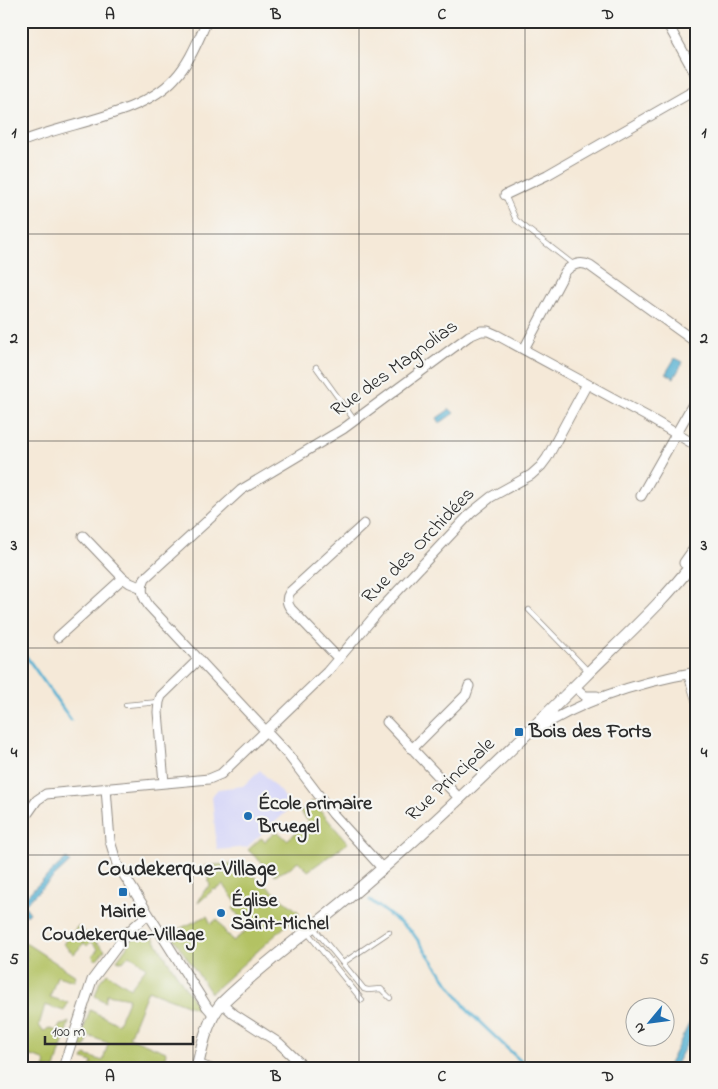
<svg xmlns="http://www.w3.org/2000/svg" width="718" height="1089" viewBox="0 0 718 1089" font-family="'Indie Flower',sans-serif">
	<style>
		.built { fill: #d7d7f8 }
		.green { fill: #b3c264; stroke: #6f7648 }
		.water { fill: #54b0d2; stroke: #406e7e }
		.lines { fill: none; stroke-linecap: round; stroke-linejoin: round }
		.stream { stroke: #54b0d2; stroke-width: 3 }
		.service-casing { stroke: #908a82; stroke-width: 6 }
		.minor-casing { stroke: #908a82; stroke-width: 11 }
		.tertiary-casing { stroke: #908a82; stroke-width: 13 }
		.service { stroke: #fff; stroke-width: 4.5 }
		.minor { stroke: #fff; stroke-width: 9 }
		.tertiary { stroke: #fff; stroke-width: 11 }
		.grid { fill: none; stroke: #2b2b2b; stroke-width: 1; stroke-opacity: 0.55 }
		.poi-dot { fill: #1f6fb2; stroke: #f6f6f2; stroke-width: 2 }
		.labels { text-anchor: middle; dominant-baseline: central; stroke-width: 4.5; stroke-linejoin: round; paint-order: stroke }
		.street-label { font-size: 20px; fill: #2b2b2b; stroke: #f6f6f2 }
		.poi-label { font-size: 20px; font-weight: bold; fill: #2b2b2b; stroke: #f6f6f2; text-anchor: start }
		.quarter-label { font-size: 22px; font-weight: bold; fill: #2b2b2b; stroke: #f6f6f2 }
		.neatline { fill: none; stroke: #2b2b2b; stroke-width: 2 }
		.grid-label { font-size: 16px; text-anchor: middle; font-weight: bold; fill: #2b2b2b }
	</style>
	<rect width="100%" height="100%" fill="#f6f6f2"/>
	<filter id="ink" filterUnits="userSpaceOnUse"><feTurbulence type="fractalNoise" baseFrequency=".02" numOctaves="2"/><feDisplacementMap in="SourceGraphic" scale="10" xChannelSelector="R" yChannelSelector="G"/><feConvolveMatrix kernelMatrix="1 2 1 2 8 2 1 2 1" color-interpolation-filters="sRGB"/></filter>
	<filter id="wash" filterUnits="userSpaceOnUse"><feTurbulence type="fractalNoise" baseFrequency=".0096" numOctaves="4" result="noise"/><feDisplacementMap in="SourceGraphic" scale="20" xChannelSelector="R" yChannelSelector="G"/><feGaussianBlur stdDeviation="1.12" result="paint"/><feColorMatrix in="noise" values="0 0 0 0 0 0 0 0 0 0 0 0 0 0 0 0 0 1.4 0 .05"/><feComposite in="paint" operator="in"/></filter>
	<g filter="url(#wash)">
		<rect width="100%" height="100%" fill="#f5e9d8"/>
		<path class="built" d="M260 770 293 806 247 847 217 850 212 796 218 789 243 786Z"/>
		<path class="green" d="M312 801 348 843 308 871 298 861 287 870 275 875 248 850 261 838 265 841 277 831 287 840 309 822 300 812Z
			M238 863 300 913 211 993 170 933 207 916 211 924 217 919 227 935H229L233 941 246 931 243 925 244 924 233 908 237 904 224 885 215 890 214 889 198 903 204 891 210 886 205 866Z
			M78 926 105 950 96 960 92 956 98 949 91 942 87 946 84 943 74 954 63 944Z
			M144 932 152 936 197 1006V1009L148 990 129 1037 166 1052 164 1063 166 1064 165 1068H90L92 1062 83 1059 85 1055 103 1061 108 1043 89 1036 85 1048 78 1046 90 1010 118 1024 129 998 107 994 105 1002 95 996 100 981 107 973 130 988 146 968 138 960 129 955 123 962 117 960 136 934Z
			M21 940 76 976 74 981 57 976 50 997 68 1003 64 1011 45 1005 39 1025 42 1030 45 1031 48 1028 57 1031 60 1025 65 1024 69 1022 55 1068H44L46 1063 44 1060 21 1053V968L27 958 25 956 27 952 21 947Z"/>
		<path class="water" d="M675 358 683 362 674 378 666 373Z
			M450 409 454 413 440 423 437 418Z
			M66 858 70 862 24 905 30 913 27 916 21 909V901Z
			M697 1008V1025L674 1068H667Z"/>
		<g class="lines">
			<path class="stream" d="M21 22 23 21
				M21 649 71 720
				M370 900 412 932 469 1012 528 1068"/>
		</g>
	</g>
	<g filter="url(#ink)">
		<g class="lines">
			<defs>
				<path id="service" d="M505 195 516 220 574 265
					M316 367 355 421
					M529 610 589 672
					M686 674 697 709
					M126 705 159 702
					M313 927 364 989 368 990 381 989 390 998
					M307 932 362 1000
					M343 963 389 932
					M199 1062 216 1068"/>
				<path id="minor" d="M666 21 697 77
					M21 142C68 122 141 116 175 78 190 62 198 40 207 21
					M505 195 547 175 697 89
					M524 349 565 272C572 264 581 261 590 266L697 343
					M641 496 697 397
					M83 536 123 578 130 583 142 588
					M58 637 123 578
					M339 659 291 609C287 604 286 598 290 592L364 524
					M574 686 585 696H597
					M387 722 460 799
					M533 732C583 699 638 682 697 672
					M412 749 466 695 469 686
					M164 783 158 712 159 702 161 696 199 659
					M106 788 110 841 117 864 207 1007 214 1015
					M21 823 37 800 46 794 209 779 221 774 327 672 379 611 471 513 491 497 531 475 541 466 547 458 587 384
					M382 868 333 814 289 756 149 606C142 596 140 589 145 578L241 490 343 429 469 336 481 331H488L497 335 646 416 697 446
					M222 1003 234 1014 279 1043 305 1068
					M63 1068 92 980 128 932 148 914"/>
				<path id="tertiary" d="M685 563 697 546
					M197 1068C202 1046 207 1020 222 1003 261 965 305 934 347 899 430 829 508 753 585 676 623 638 664 602 697 558"/>
			</defs>
			<use href="#service" class="service-casing"/>
			<use href="#minor" class="minor-casing"/>
			<use href="#tertiary" class="tertiary-casing"/>
			<use href="#service" class="service"/>
			<use href="#minor" class="minor"/>
			<use href="#tertiary" class="tertiary"/>
		</g>
	</g>
	<path class="grid" d="M193 21V1068M359 21V1068M525 21V1068M21 234H697M21 441H697M21 648H697M21 855H697"/>
	<g class="poi-dot">
		<rect x="514" y="727" width="10" height="10" rx="2.5"/>
		<circle cx="248" cy="816" r="5"/>
		<rect x="118" y="887" width="10" height="10" rx="2.5"/>
		<circle cx="221" cy="913" r="5"/>
	</g>
	<g class="labels">
		<g class="street-label">
			<text transform="translate(395 369) rotate(-36)">Rue des Magnolias</text>
			<text transform="translate(419 546) rotate(-46)">Rue des Orchidées</text>
			<text transform="translate(451 780) rotate(-43)">Rue Principale</text>
		</g>
		<g class="poi-label">
			<text x="529" y="732">Bois des Forts</text>
			<text x="258" y="804">École primaire<tspan x="258" dy="23">Bruegel</tspan></text>
			<text x="231" y="901">Église<tspan x="231" dy="23">Saint-Michel</tspan></text>
			<text x="123" y="912" text-anchor="middle">Mairie<tspan x="123" dy="23">Coudekerque-Village</tspan></text>
		</g>
		<g class="quarter-label">
			<text x="187" y="870">Coudekerque-Village</text>
		</g>
	</g>
	<rect width="718" height="1089" fill="none" stroke="#f6f6f2" stroke-width="55"/>
	<g transform="translate(650 1022) rotate(241)"><circle r="24" fill="#f6f6f2" stroke="#a5a5a2"/>
	<path d="M0-4L9 19L0 12L-9 19Z" fill="#1f6fb2"/>
	<text y="-8" font-size="14" font-weight="bold" text-anchor="middle" fill="#2b2b2b">N</text>
	</g>
	<path d="M45 1036v8h148v-8" fill="none" stroke="#2b2b2b" stroke-width="2.5"/>
	<text x="52" y="1036" font-size="15" fill="#2b2b2b" stroke="#f6f6f2" stroke-width="4" paint-order="stroke">100 m</text>
	<rect x="28" y="28" width="662" height="1034" class="neatline"/>
	<g class="grid-label">
		<text x="110" y="19">A</text>
		<text x="276" y="19">B</text>
		<text x="442" y="19">C</text>
		<text x="608" y="19">D</text>
		<text x="14" y="137">1</text>
		<text x="704" y="137">1</text>
		<text x="14" y="343">2</text>
		<text x="704" y="343">2</text>
		<text x="14" y="550">3</text>
		<text x="704" y="550">3</text>
		<text x="14" y="757">4</text>
		<text x="704" y="757">4</text>
		<text x="14" y="964">5</text>
		<text x="704" y="964">5</text>
		<text x="110" y="1081">A</text>
		<text x="276" y="1081">B</text>
		<text x="442" y="1081">C</text>
		<text x="608" y="1081">D</text>
	</g>
</svg>
